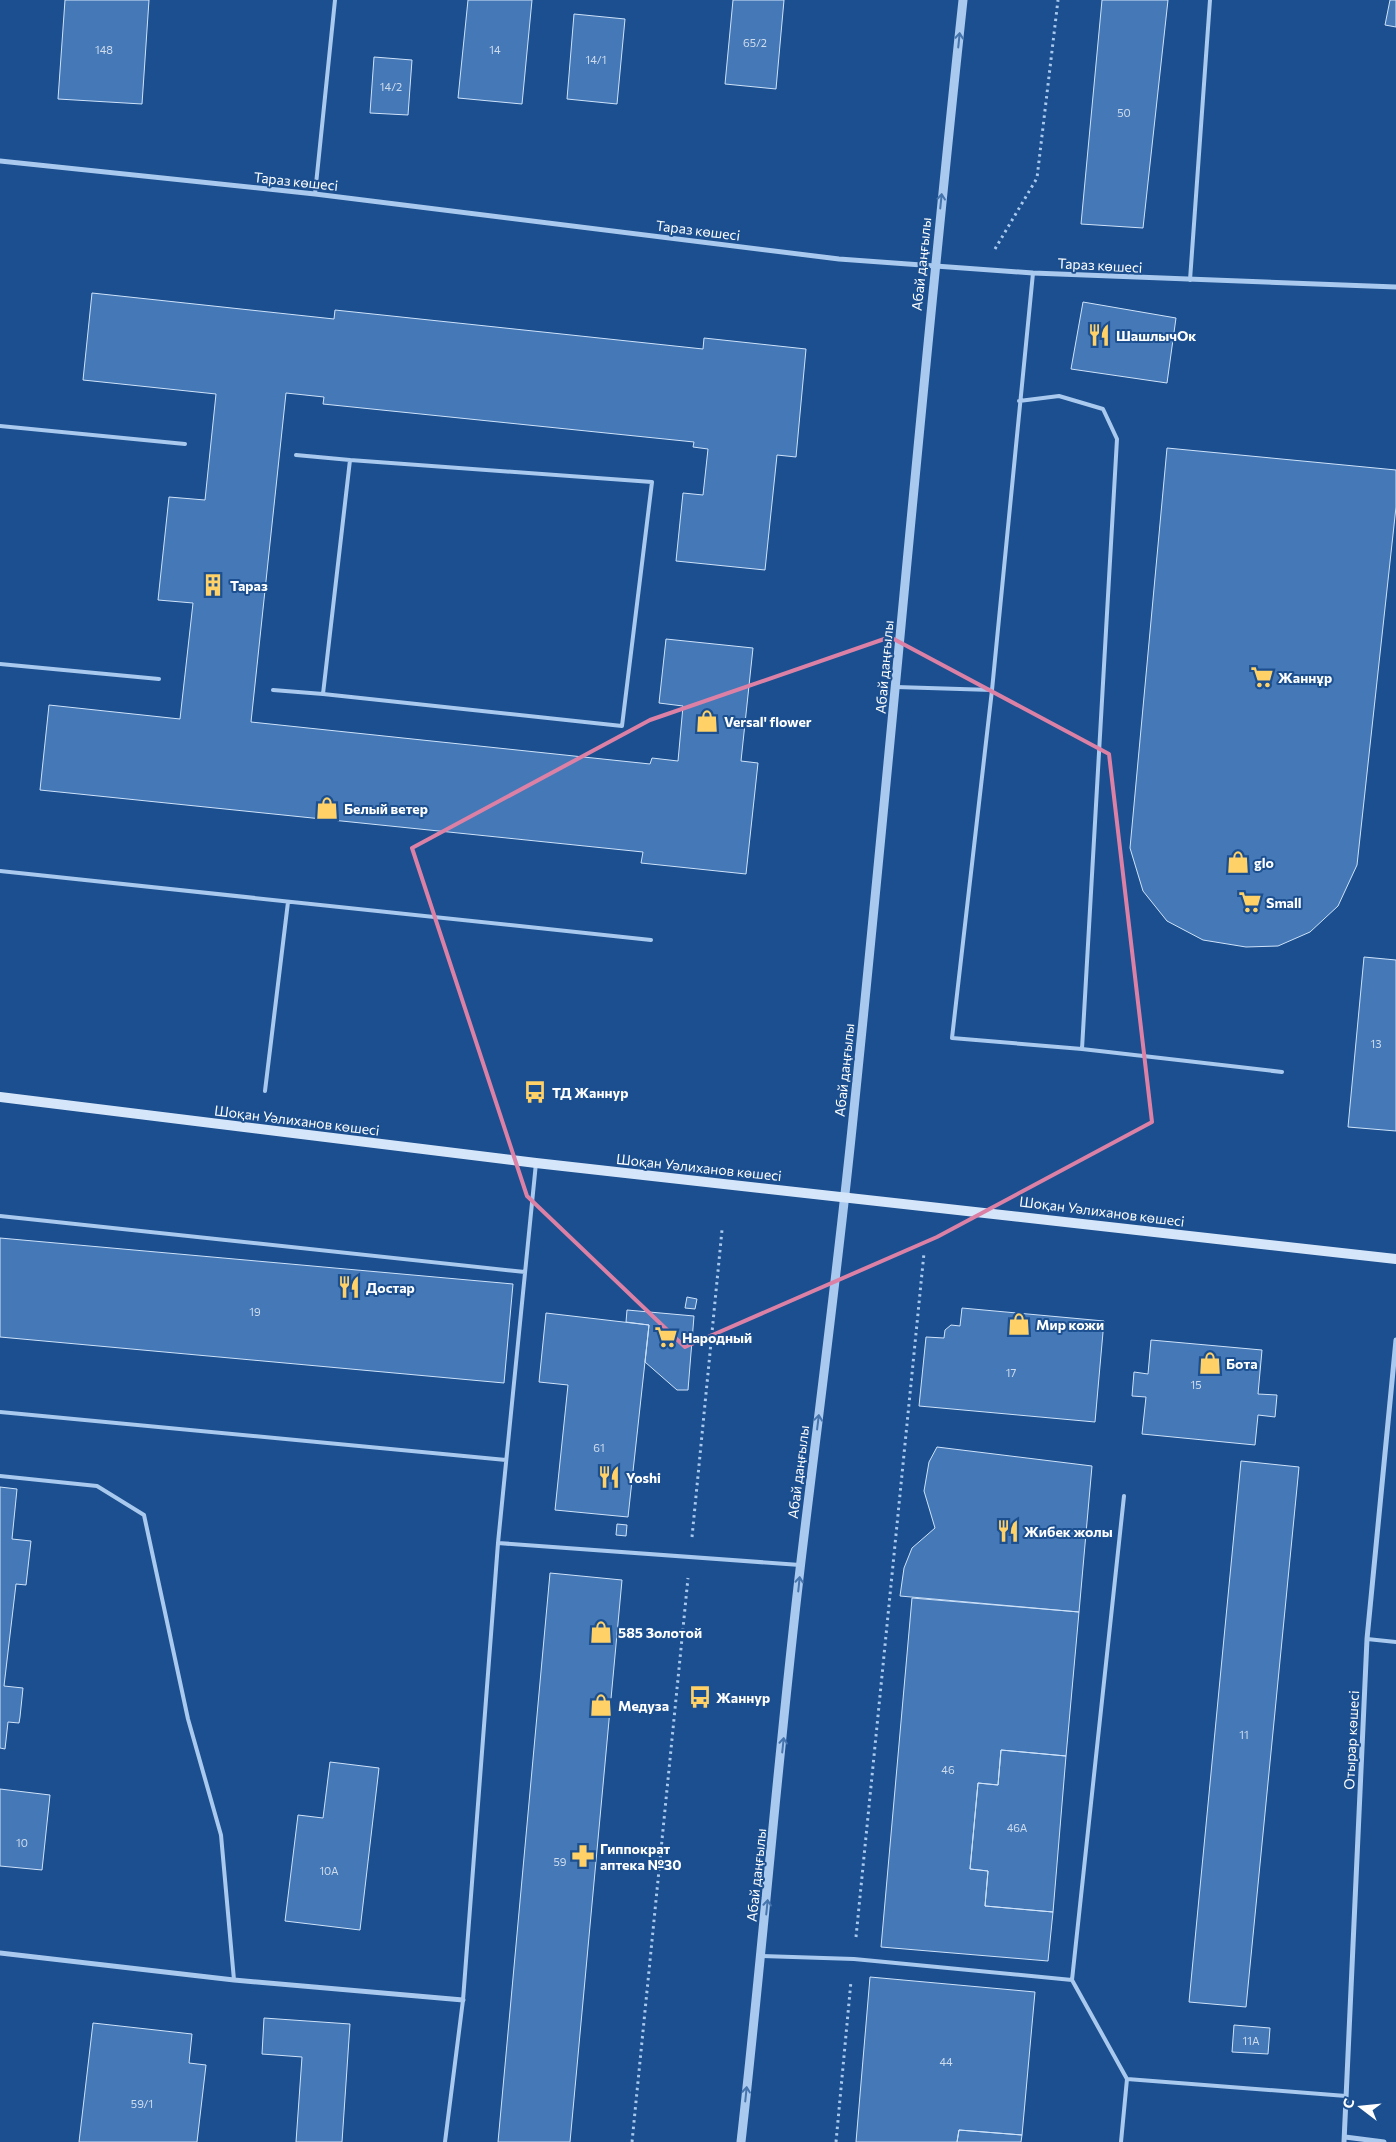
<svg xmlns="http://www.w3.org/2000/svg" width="1396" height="2142" viewBox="0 0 1396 2142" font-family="Commissioner,sans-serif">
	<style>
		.building { fill: #4478b7; stroke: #cfe3fa }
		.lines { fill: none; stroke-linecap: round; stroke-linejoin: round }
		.path { stroke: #a9c9ee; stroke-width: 3; stroke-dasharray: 2.5 4; stroke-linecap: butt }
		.service { stroke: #a9c9ee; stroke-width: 4 }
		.minor { stroke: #a9c9ee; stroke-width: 5 }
		.tertiary { stroke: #a9c9ee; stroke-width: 9 }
		.secondary { stroke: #d6e6fa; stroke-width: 10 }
		.oneway { stroke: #4674ac }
		.marked { fill: none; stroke: #dd80a5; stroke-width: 4; stroke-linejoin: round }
		.labels { text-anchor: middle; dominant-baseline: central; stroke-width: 4; stroke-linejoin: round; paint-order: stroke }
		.number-label { font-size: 11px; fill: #d0dded }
		.street-label { font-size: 14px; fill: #fff; stroke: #1b4f8f }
		.poi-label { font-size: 14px; font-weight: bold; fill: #fff; stroke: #1b4f8f; text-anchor: start }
	</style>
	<rect width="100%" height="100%" fill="#1b4f8f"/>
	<path class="building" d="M65 0H149L142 104 58 99Z
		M468 0H532L522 104 458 98Z
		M733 0H784L776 89 725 84Z
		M1102 0H1168L1143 228 1081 224Z
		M1390 0H1396V27L1385 25Z
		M574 14 625 19 617 104 567 99Z
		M374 57 412 60 408 115 370 113Z
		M92 293 334 319 335 310 703 349 704 338 806 349 796 457 777 455 765 570 676 561 683 493 703 495 708 449 693 447 694 442 323 404 324 397 286 393 251 722 650 764 652 758 678 761 683 706 659 703 666 639 753 648 741 761 758 763 746 874 641 863 643 852 40 790 49 705 180 719 193 603 158 600 169 497 205 500 216 394 83 380Z
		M1083 302 1176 318 1167 383 1071 369Z
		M1167 448 1396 470V507L1357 865 1338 906 1310 932 1278 946 1246 947 1203 940 1167 921 1143 891 1130 848Z
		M1364 957 1396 960V1131L1348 1127Z
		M0 1238 513 1284 504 1383 0 1337Z
		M687 1297 697 1299 695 1309 685 1308Z
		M962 1308 1104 1321 1095 1422 919 1406 926 1337 944 1338 945 1330 951 1325 960 1326Z
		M627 1310 694 1316 688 1390H677L645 1362 649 1325 626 1322Z
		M546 1313 649 1325 628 1517 555 1510 568 1385 539 1382Z
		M1151 1340 1262 1350 1258 1394 1277 1395 1275 1417 1258 1415 1255 1445 1142 1434 1146 1397 1132 1396 1134 1372 1148 1374Z
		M937 1447 1092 1466 1079 1612 900 1596 904 1568 912 1548 935 1528 924 1491 929 1462Z
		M1241 1461 1299 1467 1246 2007 1189 2002Z
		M0 1487 17 1489 12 1539 31 1541 26 1585 16 1584 4 1686 23 1688 20 1717 19 1723 8 1722 5 1749 0 1748Z
		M617 1524 627 1525 626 1536 616 1535Z
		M550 1573 622 1580 570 2142H498Z
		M912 1598 1079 1612 1066 1756 1001 1750 998 1785 978 1783 970 1869 988 1871 985 1906 1053 1912 1048 1961 881 1947Z
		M1001 1750 1066 1756 1053 1912 985 1906 988 1871 970 1869 978 1783 998 1785Z
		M330 1762 379 1768 360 1930 285 1921 298 1815 323 1818Z
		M0 1789 50 1795 42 1870 0 1866Z
		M870 1977 1035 1992 1022 2135 959 2130 957 2142H856Z
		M264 2018 350 2024 342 2142H296L302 2057 262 2054Z
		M93 2023 192 2034 189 2063 206 2065 197 2142H79Z
		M1234 2025 1270 2028 1268 2054 1232 2052Z
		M959 2130 1022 2135 1021 2142H957Z"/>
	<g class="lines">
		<path class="path" d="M995 249 1037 178 1058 0
			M692 1537 722 1230
			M856 1937 924 1253
			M632 2142 688 1578
			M836 2142 851 1981"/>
		<path class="service" d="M315 194 335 0
			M1033 273 992 690 952 1038 1082 1049 1282 1072
			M1190 280 1210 0
			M1019 401 1059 396 1103 409 1117 439 1082 1049
			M0 426 185 444
			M0 664 159 679
			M896 687 992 690
			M273 690 323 694 350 460 296 455
			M323 694 622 726 652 482 350 460
			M0 871 651 940
			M265 1091 288 902
			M536 1163 498 1543 800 1565
			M0 1216 525 1272
			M0 1412 506 1460
			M0 1476 97 1486 144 1515 188 1719 221 1835 234 1980
			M1367 1639 1396 1642
			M762 1956 854 1959 1072 1980
			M1127 2079 1346 2096
			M445 2142 463 2000 498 1543
			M1121 2142 1127 2079 1072 1980 1124 1496"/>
		<path class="minor" d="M0 161 315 194 839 259 1033 273 1396 287
			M0 1953 234 1980 463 2000
			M1345 2137 1384 2142
			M1344 2142 1367 1639 1396 1340"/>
		<path class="tertiary" d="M741 2142C763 1948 778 1754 801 1561 819 1410 839 1260 854 1109 892 740 923 369 963 0"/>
		<path class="secondary" d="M0 1097 536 1163 1396 1259"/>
	</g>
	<defs><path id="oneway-shaft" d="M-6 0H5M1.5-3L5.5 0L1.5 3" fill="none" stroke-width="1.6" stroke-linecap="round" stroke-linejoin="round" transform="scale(1.25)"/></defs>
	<g class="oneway">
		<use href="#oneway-shaft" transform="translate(959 40) rotate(-84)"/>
		<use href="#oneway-shaft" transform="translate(941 201) rotate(-84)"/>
		<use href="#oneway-shaft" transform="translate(818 1422) rotate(-83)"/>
		<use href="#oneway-shaft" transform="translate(799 1584) rotate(-84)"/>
		<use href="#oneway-shaft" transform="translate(783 1745) rotate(-84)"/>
		<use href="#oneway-shaft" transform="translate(767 1907) rotate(-84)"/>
		<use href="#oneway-shaft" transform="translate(746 2094) rotate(-84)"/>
	</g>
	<path class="marked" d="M890 637 1109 754 1152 1122 937 1237 685 1347 527 1196 412 848 650 720Z"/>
	<defs>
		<symbol id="restaurant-bare" viewBox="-9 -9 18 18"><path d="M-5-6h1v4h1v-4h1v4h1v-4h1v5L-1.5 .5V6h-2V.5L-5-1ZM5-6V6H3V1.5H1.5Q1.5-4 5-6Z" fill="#ffd166" stroke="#1b4f8f" stroke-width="2.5" paint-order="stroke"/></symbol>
		<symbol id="building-bare" viewBox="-9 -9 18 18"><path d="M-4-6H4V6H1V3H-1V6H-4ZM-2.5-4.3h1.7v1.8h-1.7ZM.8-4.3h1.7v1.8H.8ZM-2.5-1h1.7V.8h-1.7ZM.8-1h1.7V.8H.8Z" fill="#ffd166" stroke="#1b4f8f" stroke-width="2.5" paint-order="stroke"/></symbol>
		<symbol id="supermarket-bare" viewBox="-9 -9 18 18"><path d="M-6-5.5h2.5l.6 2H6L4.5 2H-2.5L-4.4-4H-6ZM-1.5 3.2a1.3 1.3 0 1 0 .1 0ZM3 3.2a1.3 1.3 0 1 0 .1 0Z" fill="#ffd166" stroke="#1b4f8f" stroke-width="2.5" paint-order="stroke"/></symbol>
		<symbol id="shop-bare" viewBox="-9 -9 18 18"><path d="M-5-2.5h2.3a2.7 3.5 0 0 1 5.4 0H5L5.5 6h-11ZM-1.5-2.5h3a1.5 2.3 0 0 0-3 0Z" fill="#ffd166" stroke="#1b4f8f" stroke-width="2.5" paint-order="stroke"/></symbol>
		<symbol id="bus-bare" viewBox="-9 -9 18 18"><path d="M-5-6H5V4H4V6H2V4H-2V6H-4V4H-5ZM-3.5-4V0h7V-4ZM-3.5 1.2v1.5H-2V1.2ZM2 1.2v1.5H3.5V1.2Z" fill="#ffd166" stroke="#1b4f8f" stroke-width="2.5" paint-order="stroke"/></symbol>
		<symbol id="pharmacy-bare" viewBox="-9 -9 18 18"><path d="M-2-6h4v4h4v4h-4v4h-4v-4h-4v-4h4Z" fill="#ffd166" stroke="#1b4f8f" stroke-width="2.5" paint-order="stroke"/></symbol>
	</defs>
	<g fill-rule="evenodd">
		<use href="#restaurant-bare" x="1083" y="319" width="32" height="32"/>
		<use href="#building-bare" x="197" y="569" width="32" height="32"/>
		<use href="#supermarket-bare" x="1246" y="661" width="32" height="32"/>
		<use href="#shop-bare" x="691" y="705" width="32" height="32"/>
		<use href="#shop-bare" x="311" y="792" width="32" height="32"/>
		<use href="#shop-bare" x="1222" y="846" width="32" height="32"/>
		<use href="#supermarket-bare" x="1234" y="886" width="32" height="32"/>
		<use href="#bus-bare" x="519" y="1076" width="32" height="32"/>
		<use href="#restaurant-bare" x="333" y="1271" width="32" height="32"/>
		<use href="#shop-bare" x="1003" y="1308" width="32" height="32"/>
		<use href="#supermarket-bare" x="650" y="1321" width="32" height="32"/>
		<use href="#shop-bare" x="1194" y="1347" width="32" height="32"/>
		<use href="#restaurant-bare" x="593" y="1461" width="32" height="32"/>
		<use href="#restaurant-bare" x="992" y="1515" width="32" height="32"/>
		<use href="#shop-bare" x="585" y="1616" width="32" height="32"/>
		<use href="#bus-bare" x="684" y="1681" width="32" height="32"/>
		<use href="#shop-bare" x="585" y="1689" width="32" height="32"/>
		<use href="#pharmacy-bare" x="567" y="1840" width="32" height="32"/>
	</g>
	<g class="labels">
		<g class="number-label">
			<text x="755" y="42">65/2</text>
			<text x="104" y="49">148</text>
			<text x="495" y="49">14</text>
			<text x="596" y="59">14/1</text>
			<text x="391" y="86">14/2</text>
			<text x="1124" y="112">50</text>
			<text x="1376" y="1043">13</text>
			<text x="255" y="1311">19</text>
			<text x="1011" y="1372">17</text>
			<text x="1196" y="1384">15</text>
			<text x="599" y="1447">61</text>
			<text x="1244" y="1734">11</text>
			<text x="948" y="1769">46</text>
			<text x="1017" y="1827">46А</text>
			<text x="22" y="1842">10</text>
			<text x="560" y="1861">59</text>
			<text x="329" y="1870">10А</text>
			<text x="1251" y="2040">11А</text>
			<text x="946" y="2061">44</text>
			<text x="142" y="2103">59/1</text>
		</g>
		<g class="street-label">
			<text transform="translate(296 181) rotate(6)">Тараз көшесі</text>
			<text transform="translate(698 230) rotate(7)">Тараз көшесі</text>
			<text transform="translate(921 264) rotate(-84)">Абай даңғылы</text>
			<text transform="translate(1100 265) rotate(3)">Тараз көшесі</text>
			<text transform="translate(884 667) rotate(-85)">Абай даңғылы</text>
			<text transform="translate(844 1070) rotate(-84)">Абай даңғылы</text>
			<text transform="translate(297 1120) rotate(7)">Шоқан Уәлиханов көшесі</text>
			<text transform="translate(699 1167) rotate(6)">Шоқан Уәлиханов көшесі</text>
			<text transform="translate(1102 1211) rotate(7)">Шоқан Уәлиханов көшесі</text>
			<text transform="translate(798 1472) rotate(-83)">Абай даңғылы</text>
			<text transform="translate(1351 1740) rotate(-87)">Отырар көшесі</text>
			<text transform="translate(756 1875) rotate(-84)">Абай даңғылы</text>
		</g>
		<g class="poi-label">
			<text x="1116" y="335">ШашлычОк</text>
			<text x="230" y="585">Тараз</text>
			<text x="1278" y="677">Жаннұр</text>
			<text x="724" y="721">Versal' flower</text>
			<text x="344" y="808">Белый ветер</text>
			<text x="1254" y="862">glo</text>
			<text x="1266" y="902">Small</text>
			<text x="552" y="1092">ТД Жаннур</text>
			<text x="366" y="1287">Достар</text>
			<text x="1036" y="1324">Мир кожи</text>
			<text x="682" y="1337">Народный</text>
			<text x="1226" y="1363">Бота</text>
			<text x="626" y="1477">Yoshi</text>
			<text x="1024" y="1531">Жибек жолы</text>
			<text x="618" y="1632">585 Золотой</text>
			<text x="716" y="1697">Жаннур</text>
			<text x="618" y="1705">Медуза</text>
			<text x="600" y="1848">Гиппократ<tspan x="600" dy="16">аптека №30</tspan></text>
		</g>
	</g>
	<g transform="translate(1361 2107) rotate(286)" stroke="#1b4f8f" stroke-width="4" paint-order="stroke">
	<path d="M0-4L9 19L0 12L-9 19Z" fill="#ffffff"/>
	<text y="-8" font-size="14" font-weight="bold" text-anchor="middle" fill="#ffffff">С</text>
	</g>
</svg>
